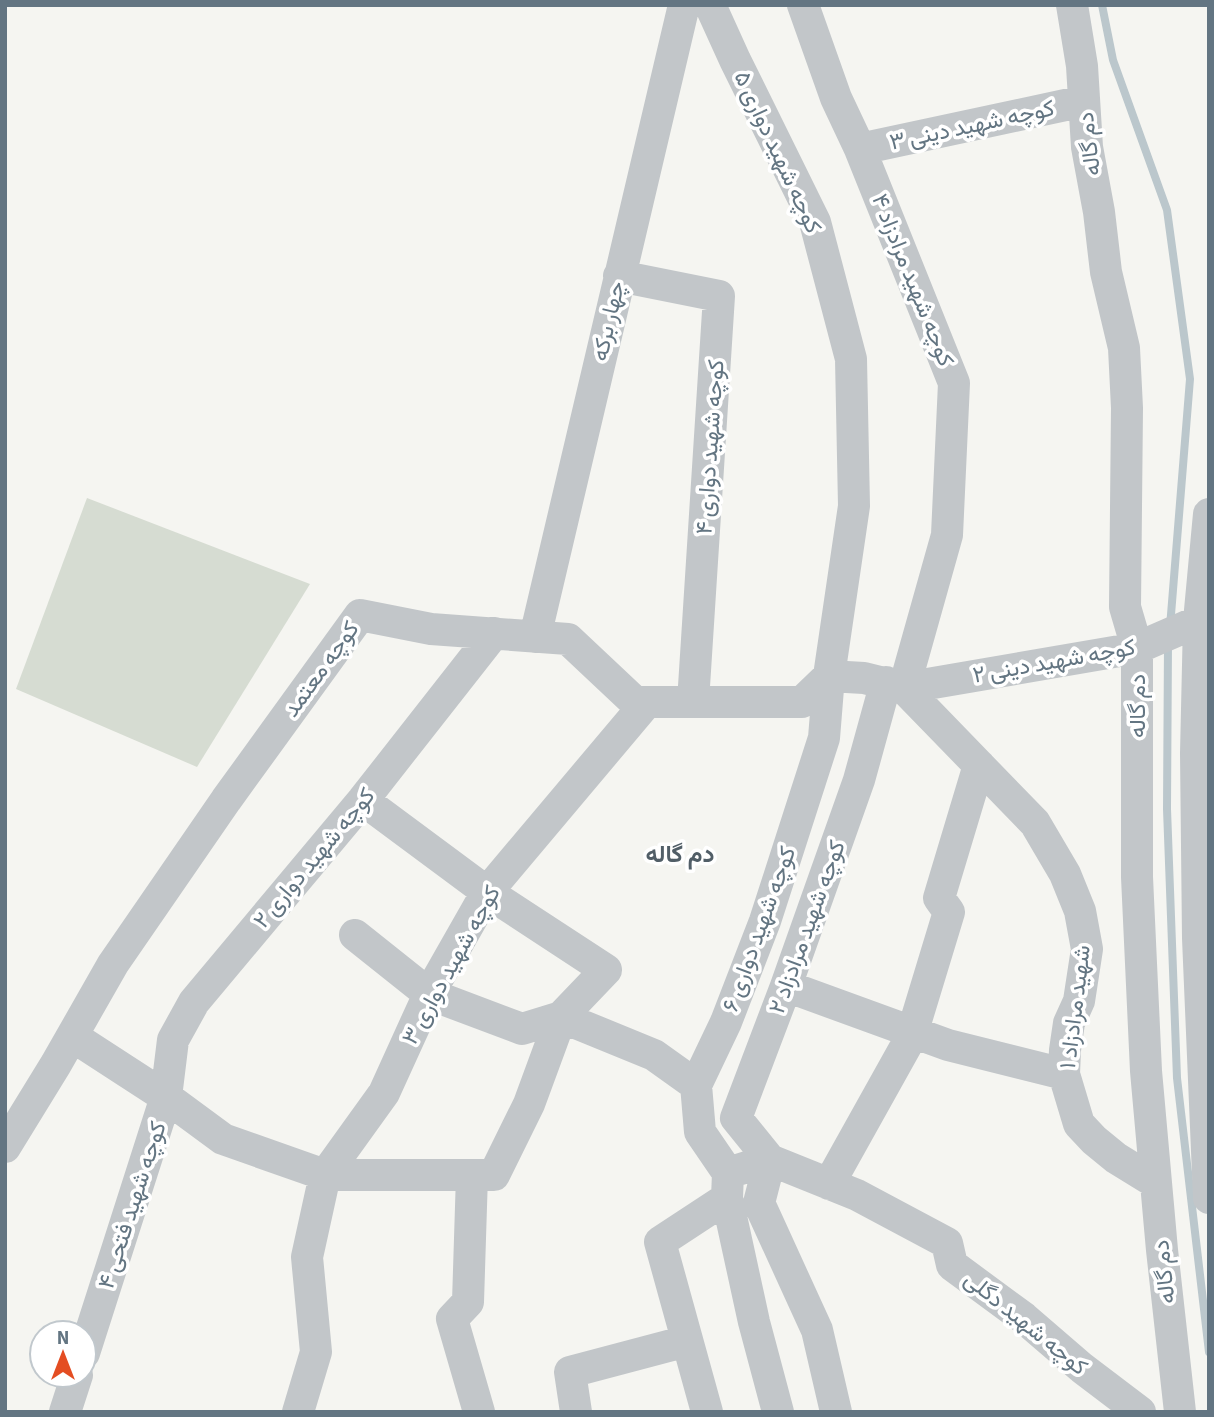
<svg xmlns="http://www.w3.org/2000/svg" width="1214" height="1417" viewBox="0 0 1214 1417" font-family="'Source Sans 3',Vazirmatn,sans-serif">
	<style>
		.green { fill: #d6dcd2 }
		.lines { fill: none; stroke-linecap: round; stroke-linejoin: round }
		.stream { stroke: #bbc7cc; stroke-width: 8 }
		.street { stroke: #c2c6c9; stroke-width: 32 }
		.labels { text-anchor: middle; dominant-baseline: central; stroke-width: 7; stroke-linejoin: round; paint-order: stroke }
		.street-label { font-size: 23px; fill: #637582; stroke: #fff }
		.neighbourhood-label { font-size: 24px; font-weight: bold; fill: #515e67; stroke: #fff }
	</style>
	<rect width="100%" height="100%" fill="#f5f5f1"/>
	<path class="green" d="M87 498 310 584 197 767 16 689Z"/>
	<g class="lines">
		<path class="stream" d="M1102 5 1113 60 1167 210 1190 379 1170 627
			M1168 643 1167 809 1177 1078 1209 1352"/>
		<path class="street" d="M710 5 735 60 815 222 851 359 854 506 829 676 824 738 765 921 726 1022 696 1085 700 1132 728 1173
			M803 5 836 98 860 149 954 383 947 535 904 688
			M1072 5 1082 66 1087 147 1099 212 1106 272 1124 348 1127 408 1125 607 1137 648V877L1146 1071 1162 1250 1180 1412
			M860 149 1084 101
			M619 276 719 296 693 702
			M1209 514 1199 621 1196 753 1198 938 1209 1198
			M535 637 684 5
			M829 676 864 678 904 688 1035 823 1065 874 1080 911 1087 949 1079 1001 1069 1023 1065 1050 1064 1074 1079 1124 1094 1140 1116 1158 1155 1182
			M886 682 859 780 786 986 736 1118 770 1160 857 1195 947 1243 952 1265 1024 1318 1082 1368 1140 1412
			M904 688 1137 648 1199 621
			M363 800 487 892 606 970 561 1017 529 1104 494 1175H472L468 1302 452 1319 479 1412
			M355 935 429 994 522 1029 561 1017 654 1055 696 1085
			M786 986 948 1045 1064 1074
			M72 1036 166 1097 223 1139 325 1175H472
			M5 1147 56 1064 113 964 226 800 360 615 431 629 568 639 635 702H802L829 676
			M770 1160 759 1203 817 1330 836 1412
			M829 1184 911 1037 949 912 939 898 979 765
			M727 1198 754 1322 778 1412
			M84 1353 166 1097 173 1040 194 1002 363 800 494 633
			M65 1412 77 1375
			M298 1412 316 1352 307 1257 325 1175 384 1093 429 994 487 892 647 702
			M576 1412 570 1372 687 1341
			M707 1412 660 1242 727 1198 728 1173 747 1167"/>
	</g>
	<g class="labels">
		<g class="street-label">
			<text transform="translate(972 125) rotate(-12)">کوچه شهید دینی ۳</text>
			<text transform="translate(1089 144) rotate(-97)">دم گاله</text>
			<text transform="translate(778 152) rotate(65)">کوچه شهید دواری ۵</text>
			<text transform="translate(913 280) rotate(68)">کوچه شهید مرادزاد ۴</text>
			<text transform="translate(608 321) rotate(-77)">چهار برکه</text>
			<text transform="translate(710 447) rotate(-86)">کوچه شهید دواری ۴</text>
			<text transform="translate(1054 661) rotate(-10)">کوچه شهید دینی ۲</text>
			<text transform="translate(321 669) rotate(-54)">کوچه معتمد</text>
			<text transform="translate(1137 706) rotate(-90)">دم گاله</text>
			<text transform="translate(314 858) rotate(-50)">کوچه شهید دواری ۲</text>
			<text transform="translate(807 927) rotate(-70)">کوچه شهید مرادزاد ۲</text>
			<text transform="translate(759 929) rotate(-70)">کوچه شهید دواری ۶</text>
			<text transform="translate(451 965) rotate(-61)">کوچه شهید دواری ۳</text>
			<text transform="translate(1075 1007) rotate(-83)">شهید مرادزاد ۱</text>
			<text transform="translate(132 1205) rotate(-72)">کوچه شهید فتحی ۴</text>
			<text transform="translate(1164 1272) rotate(-96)">دم گاله</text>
			<text transform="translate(1026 1323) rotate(39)">کوچه شهید دگلی</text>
		</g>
		<g class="neighbourhood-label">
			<text x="680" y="854">دم گاله</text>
		</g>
	</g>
	<rect width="1214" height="1417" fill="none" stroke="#637582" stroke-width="14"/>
	<g transform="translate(63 1354)"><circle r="33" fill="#ffffff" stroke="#c1c8cd" stroke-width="2"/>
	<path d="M0-5L12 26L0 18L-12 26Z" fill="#e44d22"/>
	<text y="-10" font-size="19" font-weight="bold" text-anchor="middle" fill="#637582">N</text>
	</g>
</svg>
